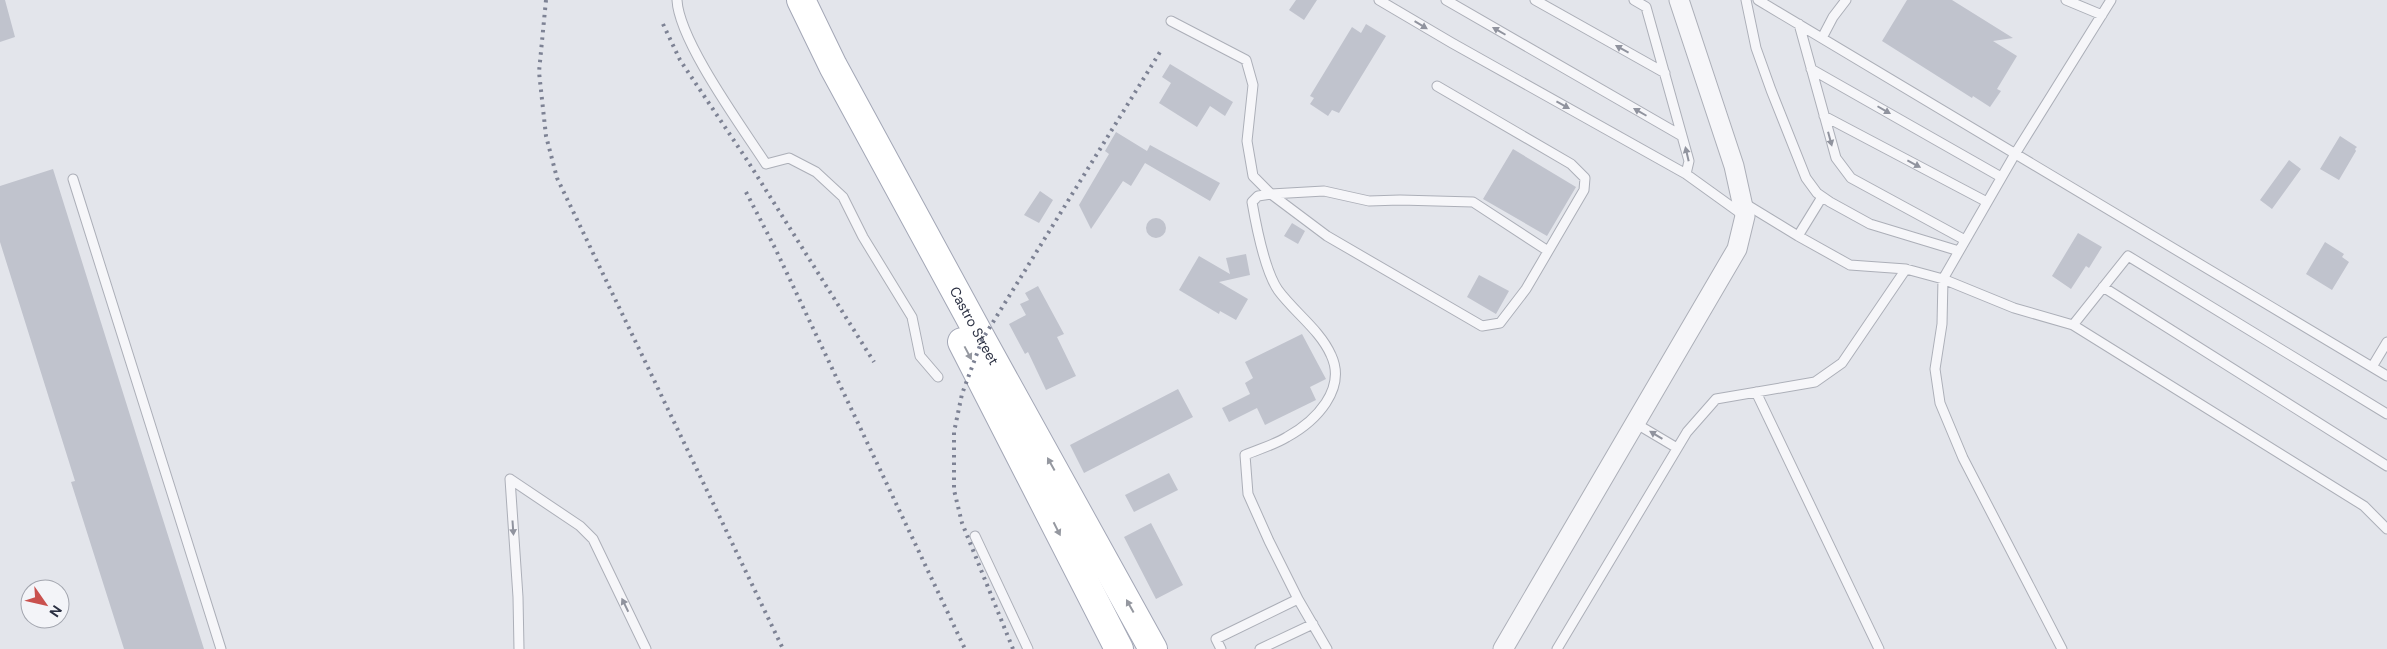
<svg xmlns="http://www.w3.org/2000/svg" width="2387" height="649" viewBox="0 0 2387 649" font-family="'DM Sans',sans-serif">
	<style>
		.building { fill: #c0c3cd }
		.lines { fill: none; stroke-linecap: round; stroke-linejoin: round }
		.service-casing { stroke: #acafb8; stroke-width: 11 }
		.minor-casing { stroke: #acafb8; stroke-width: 21 }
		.primary-casing { stroke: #a3a7b6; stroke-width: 30 }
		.service { stroke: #f6f6f9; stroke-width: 9 }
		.minor { stroke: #f6f6f9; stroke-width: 19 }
		.primary { stroke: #fff; stroke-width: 28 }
		.rail { stroke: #7d8294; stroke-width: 4; stroke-dasharray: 2.5 5; stroke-linecap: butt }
		.oneway { fill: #90939e }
		.oneway2 { fill: #9598a0 }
		.labels { text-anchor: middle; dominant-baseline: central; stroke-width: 4; stroke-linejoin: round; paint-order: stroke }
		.street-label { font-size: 14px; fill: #2b3042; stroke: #f3f4f8 }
	</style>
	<rect width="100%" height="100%" fill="#e3e5eb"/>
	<path class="building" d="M0 0H5L15 37 0 42Z
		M1296 0H1317L1304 20 1289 10Z
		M1907 0H1952L2013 38 1993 41 2017 56 1997 89 2001 91 1990 107 1973 96 1972 98 1882 41Z
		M1366 24 1386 36 1339 113 1332 110 1328 116 1310 104 1314 98 1310 96 1352 27 1361 33Z
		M1170 64 1233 102 1225 116 1210 106 1197 127 1159 103 1171 83 1162 77Z
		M1116 132 1147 151 1150 145 1220 183 1210 201 1145 163 1131 186 1123 181 1091 229 1079 205 1109 154 1105 151Z
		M2340 136 2357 147 2355 149 2356 151 2339 180 2320 169Z
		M1513 149 1576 187 1547 236 1483 199Z
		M2289 160 2301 169 2272 209 2260 200Z
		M53 169 140 447 204 649H124L71 482 75 481 0 242V186Z
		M1040 191 1053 200 1039 223 1024 215Z
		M1146 228a10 10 0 1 1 20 0a10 10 0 1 1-20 0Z
		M1292 223 1305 231 1298 244 1284 236Z
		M2078 233 2102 247 2089 268 2086 266 2071 289 2052 276Z
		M2325 242 2344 254 2342 257 2349 262 2332 290 2306 274Z
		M1246 254 1250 275 1219 282 1248 299 1236 320 1220 311 1219 314 1179 290 1199 256 1230 274 1226 258Z
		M1479 275 1509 291 1496 314 1467 297Z
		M1038 286 1064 334 1057 337 1076 376 1046 390 1028 352 1025 354 1009 324 1026 315 1020 304 1029 300 1025 293Z
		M1302 334 1326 379 1310 387 1316 400 1265 425 1257 408 1229 422 1222 408 1250 394 1245 383 1253 378 1245 362Z
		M1178 389 1193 417 1084 473 1070 445Z
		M1169 473 1178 490 1134 512 1125 495Z
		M1151 523 1183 585 1156 599 1124 537Z"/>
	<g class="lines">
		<defs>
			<path id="service" d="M677 0C679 41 742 127 766 164L789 158 816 172 843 197 863 237 912 317 920 356 938 377
				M1379 0 1452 43 1686 174 1689 161 1646 7 1634 0
				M1446 0 1682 136
				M1535 0 1665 73
				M1746 0 1756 48 1771 90 1806 178 1817 193 1830 202 1870 224 1959 251
				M1758 0 2387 376
				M2066 0 2102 15
				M1171 21 1246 60 1253 85 1247 141 1253 176 1271 194 1324 191 1369 201 1400 200 1473 202 1548 251
				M1799 24 1836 158 1851 178 1965 240
				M1822 38 1833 17 1846 0
				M1811 69 2001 177
				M1824 116 1987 202
				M1686 174 1743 215
				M73 179 221 649
				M1744 203 1798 236 1822 197
				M1798 236 1850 265 1906 269
				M2103 287 2387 466
				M2073 325 2364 506 2387 529
				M2372 367 2387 342
				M1756 392 1879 649
				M1635 423 1677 448
				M510 479 580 526 593 539 646 649
				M510 479 518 597 519 649
				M975 536 1028 649
				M1298 599 1269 541 1248 494 1245 455C1259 449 1274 445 1287 437 1316 421 1347 389 1331 355 1320 330 1294 312 1278 290 1265 271 1256 225 1252 202L1258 196 1271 194 1327 236 1482 326 1500 323 1526 289 1584 190 1585 178 1571 164 1437 86
				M1221 649 1216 639 1298 599 1327 649
				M1260 649 1313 624
				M1557 649 1687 432 1716 399 1815 382 1842 363 1906 269 1943 279 2015 154 2111 0
				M2062 649 1963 458 1940 403 1935 369 1942 324 1943 279 2014 308 2073 325 2128 256 2387 414"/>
			<path id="minor" d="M1503 649 1737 249 1745 216 1734 166 1679 0"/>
			<g id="primary">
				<path id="s1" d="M801 0 833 66 982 340 1153 649"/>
				<path d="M962 342 1119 649"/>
			</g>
		</defs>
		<use href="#service" class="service-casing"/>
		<use href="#minor" class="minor-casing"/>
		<use href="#primary" class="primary-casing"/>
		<use href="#service" class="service"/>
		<use href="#minor" class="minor"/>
		<use href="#primary" class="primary"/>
		<path class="rail" d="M546 0 539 72 546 136 557 178 783 649
			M663 24 680 60 747 160 874 362
			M746 192 775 248 965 649
			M1013 649 962 523 954 490V432L962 394 982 340 1160 52"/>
	</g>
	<defs><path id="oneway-solid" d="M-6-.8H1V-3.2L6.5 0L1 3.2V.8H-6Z" transform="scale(1.25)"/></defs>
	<g class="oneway">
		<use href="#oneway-solid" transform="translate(1421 25) rotate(31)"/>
		<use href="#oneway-solid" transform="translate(1499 31) rotate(-150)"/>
		<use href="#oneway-solid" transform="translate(1622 49) rotate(-151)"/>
		<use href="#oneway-solid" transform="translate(1563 105) rotate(29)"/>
		<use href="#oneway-solid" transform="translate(1884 110) rotate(30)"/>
		<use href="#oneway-solid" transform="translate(1640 112) rotate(-150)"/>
		<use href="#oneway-solid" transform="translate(1830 139) rotate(75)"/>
		<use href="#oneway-solid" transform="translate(1687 154) rotate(-103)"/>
		<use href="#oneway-solid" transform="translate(1914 164) rotate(28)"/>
		<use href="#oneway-solid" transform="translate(1656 435) rotate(-149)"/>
		<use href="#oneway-solid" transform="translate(513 528) rotate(86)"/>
		<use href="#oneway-solid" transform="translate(625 605) rotate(-116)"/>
	</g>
	<g class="oneway2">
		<use href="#oneway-solid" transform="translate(968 353) rotate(62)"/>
		<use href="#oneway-solid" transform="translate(1051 464) rotate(-119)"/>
		<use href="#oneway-solid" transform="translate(1057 529) rotate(63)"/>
		<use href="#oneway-solid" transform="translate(1130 606) rotate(-119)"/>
	</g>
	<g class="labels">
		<g class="street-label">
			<text stroke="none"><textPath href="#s1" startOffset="369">Castro Street</textPath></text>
		</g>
	</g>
	<g transform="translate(45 604) rotate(124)"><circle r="24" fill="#f3f4f8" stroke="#a3a6af"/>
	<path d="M0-4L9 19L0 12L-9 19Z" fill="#c9514e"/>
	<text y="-8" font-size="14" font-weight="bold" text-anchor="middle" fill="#2b3042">N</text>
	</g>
</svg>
